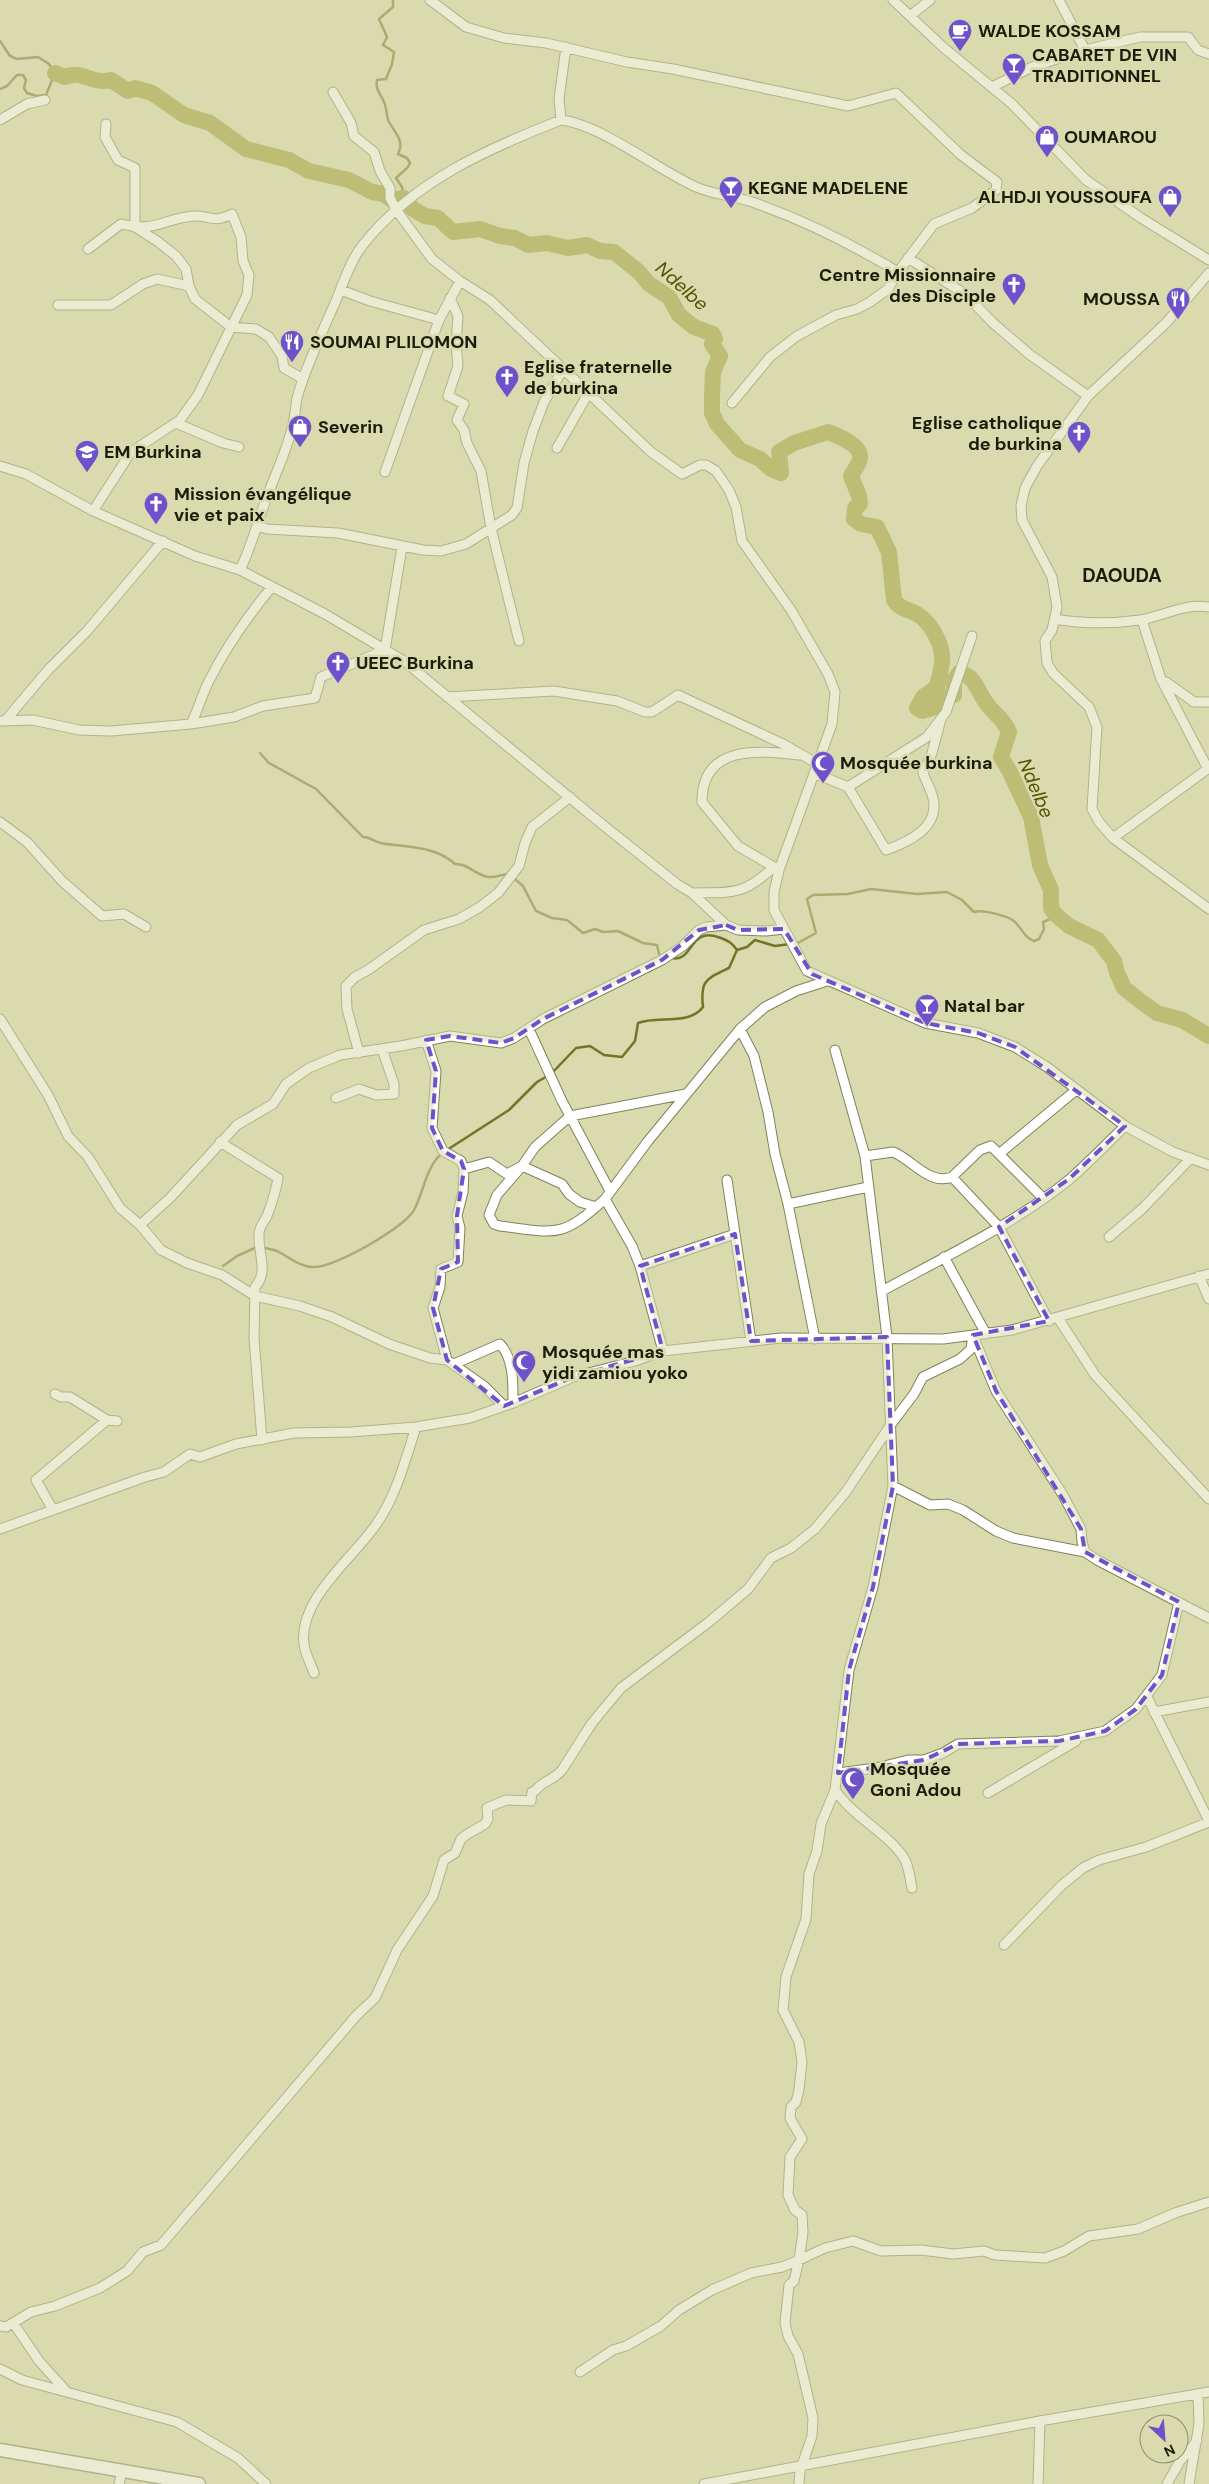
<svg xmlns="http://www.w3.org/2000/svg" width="1209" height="2484" viewBox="0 0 1209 2484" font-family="'DM Sans',sans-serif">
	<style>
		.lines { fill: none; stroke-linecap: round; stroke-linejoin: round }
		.stream { stroke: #757426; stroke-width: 2.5 }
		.river { stroke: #9b9a32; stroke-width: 16 }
		.minor-casing { stroke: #81825a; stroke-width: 11 }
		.secondary-casing { stroke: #81825a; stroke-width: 15 }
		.minor { stroke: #fff; stroke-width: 9 }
		.secondary { stroke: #fff; stroke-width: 12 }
		.marked { fill: none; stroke: #6d52cb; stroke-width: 4; stroke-dasharray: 10 6; stroke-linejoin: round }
		.labels { text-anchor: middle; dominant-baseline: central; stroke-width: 5; stroke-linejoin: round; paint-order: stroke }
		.poi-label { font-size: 18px; font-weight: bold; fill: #1b1c0b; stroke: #d9dbaf; text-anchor: start }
		.water-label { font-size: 19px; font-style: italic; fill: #535200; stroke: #d9dbaf }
		.neighbourhood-label { font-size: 19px; font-weight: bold; fill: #1b1c0b; stroke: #d9dbaf }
	</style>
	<rect width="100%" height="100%" fill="#d9dbaf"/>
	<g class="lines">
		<path class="stream" d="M393 0V7L379 19 387 37 383 45 394 52 392 64 386 79 377 80C375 90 381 94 384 102 387 108 386 116 389 122 395 133 405 141 398 154L407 158 410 163 408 167 396 178 402 187 404 198
			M0 41 10 56 17 59 38 57 49 64 55 73 46 95 37 96 27 93 24 88 26 80 23 75H17L7 86 0 89
			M260 753 269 763 316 789 363 837C371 837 374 842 381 843 407 848 434 845 455 864 468 863 476 876 489 877 496 878 502 874 509 874L523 886 536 911 552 918 567 920 583 933 595 929 603 932 618 931 643 943 657 945 659 954 664 957
			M796 944 816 933 807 899 813 895 848 894 871 889 917 894 947 892 962 900 974 912C982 909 1009 916 1015 922 1022 928 1024 938 1034 941L1039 939 1044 929 1043 922 1057 916
			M737 950 747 947 755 940 775 946 790 944
			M672 958C694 963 688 925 721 938 729 941 732 943 737 950
			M447 1150 509 1110 537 1082 551 1074 576 1048 590 1046 604 1055 622 1057 635 1041 638 1023C657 1015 689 1026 703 1007 700 980 706 979 729 968L737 950
			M262 1247C267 1249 272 1249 277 1251 289 1257 301 1268 315 1267 335 1267 404 1228 414 1210 423 1194 427 1163 443 1153
			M223 1266 237 1256 257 1247"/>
		<path class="river" d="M55 73 65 77C82 69 92 85 111 80L128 91 135 88 152 93 184 115 210 123 246 149 289 160 309 171 349 180 372 192 384 194 392 200 404 198 413 209 425 216 438 218 453 232 480 229 500 236 515 238 528 245 547 243 568 248 587 245 600 251 614 252 639 272 649 284 669 297 679 315 694 327 713 334 715 339 712 344 720 356 713 372 712 396V413L717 424 740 450 760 459 771 469 781 473 779 452 794 443 828 432C838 436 862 445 860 458 859 465 854 470 851 476L859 496 860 504 855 508 854 519 861 524 877 527 889 552 894 600C899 609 908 609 917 614 930 622 941 641 942 656 943 665 939 678 937 687L923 697 917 708 922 711 939 706 947 697 954 695V681L959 673C976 675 978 693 987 704 994 714 1004 719 1009 732L1001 757 1010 772 1031 817 1040 865 1051 890V908L1055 914 1069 926 1098 940 1114 961 1117 973 1124 988 1143 1003 1157 1013 1182 1020 1209 1036"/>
		<defs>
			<path id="minor" d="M430 0 466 27 504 38 546 43 627 62 673 69 848 106 896 93 961 155 997 182 996 190 972 208 934 224 898 272 888 289 870 302 857 309 836 315 797 336 770 357 732 403
				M893 0 944 48 1011 103 1086 180 1141 218 1209 260
				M1059 0 1085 50
				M910 16 930 0
				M992 87 1032 67 1085 50 1140 37H1188L1198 50 1209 54
				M333 92 351 123 354 136 374 152 380 171 390 188V198L397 211 432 259 460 281 490 300 651 452 682 474 700 465H706L716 471 729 490 736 507 742 541 791 610 828 674 835 692 832 724 779 870 774 892V910L807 971 925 1023 978 1033 1015 1047 1047 1067 1125 1126 1173 1152 1209 1165
				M0 120 27 104 45 100
				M561 120 559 99 566 47
				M106 124 105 137 118 160 135 168V227L157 241 176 256 186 269 189 286 195 299 231 327 256 329 269 337 282 356 284 368 303 379
				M88 249 121 224C156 233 164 218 194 216 211 215 212 224 232 214L241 237 243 261 249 275 247 295 198 395 180 420 131 452 93 511
				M908 258 965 294 993 323 1029 354 1088 396
				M1209 273 1166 323 1088 396 1037 466 1025 488 1021 506 1022 520 1052 577 1057 607 1052 630 1045 641 1047 663 1053 673 1089 707 1097 727 1092 809 1099 822 1113 838 1209 909
				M341 290 370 301 439 320
				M450 298 458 316 456 343 458 366 448 396 464 404 457 420 464 430 467 443 481 471 491 528 519 641
				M58 305H111L143 284 157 279 189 286
				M176 423 223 443 239 447
				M557 448 589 392
				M0 466 26 474 93 511 195 556 240 570 325 614 404 661 603 825 677 884 692 893 726 925 738 930 766 931 784 929
				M385 472 439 320 460 281
				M258 526 267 529 338 533 423 550 441 551 466 544 512 515 517 508 524 463 533 431 544 402 563 369
				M240 570C253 543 259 516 270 489 278 468 287 449 292 428 295 419 295 408 297 398 305 369 318 342 330 314 341 292 347 266 362 246 413 181 487 149 561 120 600 124 658 170 696 187 714 195 736 196 755 203 806 221 850 243 898 272
				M1055 619C1084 624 1111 624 1140 620 1164 616 1184 603 1209 607
				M1142 620 1161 679 1208 769
				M1166 682 1194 702H1209
				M447 697 554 691 617 701 645 712H652L678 695 783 744 816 763
				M0 721 33 720 79 730 111 731 191 724 234 717 263 706 315 698 321 677 385 650 402 547
				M5 721 48 670 87 631 163 541
				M191 724C198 710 202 695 209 681 226 647 247 617 271 588
				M814 773 848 787 886 850C908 842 940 828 933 798 931 790 926 781 923 773L932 753 941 719
				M848 787 927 737 946 712 972 636
				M0 822 27 842 62 881 102 916 124 914 146 927
				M1113 838 1209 768
				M779 870 738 846 702 802C702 745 757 750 799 755
				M692 893C734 892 742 896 774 867
				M0 1019 48 1095 68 1136 88 1157 120 1208 140 1225 161 1250 187 1263 222 1275 255 1296 300 1306 332 1317 389 1344 430 1358 447 1360 484 1386 504 1406
				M529 1029 562 1101 610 1191
				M740 1029 754 1056 768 1112 775 1154 788 1204 815 1339
				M426 1040 436 1071 432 1128 443 1151 461 1161 464 1169 463 1192 457 1216 460 1228 458 1262 441 1269 440 1287 433 1308 447 1360
				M359 1053 347 1009 346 986 355 977 368 970 424 930 459 919 480 907 498 893 519 866 525 843 532 827 570 797
				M336 1098 359 1089 376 1095 394 1094V1084L382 1049
				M220 1142 278 1178C276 1191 272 1203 267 1216 264 1222 259 1227 259 1234 258 1255 269 1272 255 1287L254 1338 262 1440
				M999 1154 1076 1090
				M865 1156 893 1152C912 1159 929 1186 952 1177L980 1150 991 1146 1043 1198
				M464 1169 489 1162 507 1174 522 1166 562 1184 569 1194 580 1202 596 1207
				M952 1177 999 1227 1049 1321
				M727 1180 751 1341
				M605 1199C561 1239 556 1233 500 1226L494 1224 489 1215 497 1195 522 1166 535 1147 570 1116 686 1094
				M788 1204 868 1187
				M140 1225 170 1198 237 1125 273 1104 286 1084 309 1068 340 1055 401 1046 450 1036 501 1043 514 1038 543 1019 662 960 683 946 699 930 706 927 726 925
				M1109 1237 1142 1209 1191 1158
				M944 1257 986 1334
				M640 1266 735 1234
				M1199 1276 1209 1299
				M882 1291C946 1256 1013 1225 1070 1179 1089 1162 1107 1144 1125 1126
				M1058 1318 1095 1375 1209 1499
				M973 1336 996 1391 1063 1495 1081 1529 1082 1542 1085 1552 1097 1560 1209 1618
				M663 1351 640 1266 632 1246 605 1199 648 1141 740 1029 765 1007 796 991 827 981
				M454 1364 500 1344C514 1359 513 1384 513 1403
				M55 1394 61 1397H70L107 1420
				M893 1486 930 1505 948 1504 963 1510 996 1531 1013 1538 1085 1552
				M53 1510 36 1480 107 1420 117 1421
				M0 1529 145 1477 164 1472 190 1454 200 1457 236 1444 294 1433 351 1432 416 1427 470 1418 513 1403 573 1377 635 1361 663 1351 781 1338 943 1339 1012 1330 1209 1274
				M314 1673C311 1664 305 1654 304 1644 298 1600 352 1559 375 1526 396 1497 405 1461 416 1427
				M1147 1697 1209 1821
				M1154 1712 1209 1702
				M838 1773 876 1768 908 1760H924L943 1753 958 1744 1059 1741 1105 1731 1136 1709 1162 1675 1179 1602
				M835 1790C853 1817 888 1833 904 1858 909 1866 910 1879 912 1888
				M988 1793 1076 1741
				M1004 1945 1062 1885 1083 1868 1099 1860 1146 1847 1209 1822
				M14 2324 39 2361 67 2392
				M0 2326 6 2327 31 2312 55 2306 100 2288 127 2271 143 2252 161 2245 356 2016 375 1998 397 1950 433 1896 444 1860 455 1853 461 1839 466 1835 485 1824 488 1819 487 1808 506 1800 531 1801 532 1792 535 1791C542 1781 554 1780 562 1770L592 1723 621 1688 709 1622 748 1589 771 1558 791 1548 815 1529 845 1493 892 1423 914 1394 923 1377 960 1359 971 1349 973 1335
				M0 2369 22 2380 177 2422 238 2458 266 2484
				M580 2372 613 2350 626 2346 661 2326 679 2310 712 2290 751 2273 782 2267 799 2260 803 2232 802 2215 795 2210 788 2195 790 2157 802 2139 790 2118 791 2107 796 2102 799 2090 802 2062 799 2042 783 2010 786 1977 806 1919 809 1874 817 1851 821 1824 835 1790 849 1670 873 1587 893 1486 887 1337 865 1156 835 1050
				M119 2484 122 2471
				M704 2484 1040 2421 1209 2392
				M799 2484 800 2471 812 2436 813 2418 798 2354 788 2336 785 2323 789 2285 794 2281 799 2260 825 2248 853 2241 881 2251 921 2250 953 2254 984 2251 995 2255 1045 2258 1064 2251 1089 2236 1138 2229 1175 2213 1209 2202
				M1038 2484 1040 2421
				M1167 2484 1180 2461 1197 2441
				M1189 2484 1199 2424 1198 2394"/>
			<path id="secondary" d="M0 2450 199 2484"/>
		</defs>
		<use href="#minor" class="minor-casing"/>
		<use href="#secondary" class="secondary-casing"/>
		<use href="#minor" class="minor"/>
		<use href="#secondary" class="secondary"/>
	</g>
	<path d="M0 0H1209V2484H0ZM726 925 738 930 784 929 812 974 925 1023 978 1033 1015 1047 1125 1126 1069 1179 999 1227 1049 1321 973 1335 996 1391 1081 1529 1085 1552 1179 1602 1162 1675 1136 1709 1105 1731 1059 1741 958 1744 924 1760 838 1773 849 1670 873 1587 893 1486 887 1337 751 1341 735 1234 640 1266 663 1351 573 1377 504 1406 447 1360 433 1308 441 1269 458 1262 457 1216 464 1169 461 1161 443 1151 432 1128 436 1071 426 1040 450 1036 501 1043 514 1038 543 1019 662 960 699 930Z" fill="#d9dbaf" fill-opacity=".55" fill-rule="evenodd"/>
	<path class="marked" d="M726 925 738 930 784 929 812 974 925 1023 978 1033 1015 1047 1125 1126 1069 1179 999 1227 1049 1321 973 1335 996 1391 1081 1529 1085 1552 1179 1602 1162 1675 1136 1709 1105 1731 1059 1741 958 1744 924 1760 838 1773 849 1670 873 1587 893 1486 887 1337 751 1341 735 1234 640 1266 663 1351 573 1377 504 1406 447 1360 433 1308 441 1269 458 1262 457 1216 464 1169 461 1161 443 1151 432 1128 436 1071 426 1040 450 1036 501 1043 514 1038 543 1019 662 960 699 930Z"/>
	<defs>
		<symbol id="cafe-pin" viewBox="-11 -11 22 30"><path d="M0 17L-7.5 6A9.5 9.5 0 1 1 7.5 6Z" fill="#6d52cb" stroke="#d9dbaf"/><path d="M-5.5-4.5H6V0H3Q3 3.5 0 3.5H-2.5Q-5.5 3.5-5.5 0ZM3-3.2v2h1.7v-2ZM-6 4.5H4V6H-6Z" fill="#fff"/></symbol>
		<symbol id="bar-pin" viewBox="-11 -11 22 30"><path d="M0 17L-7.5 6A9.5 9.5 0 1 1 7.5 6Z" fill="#6d52cb" stroke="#d9dbaf"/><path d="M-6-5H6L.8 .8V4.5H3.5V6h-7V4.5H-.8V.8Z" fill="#fff"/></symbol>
		<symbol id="shop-pin" viewBox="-11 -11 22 30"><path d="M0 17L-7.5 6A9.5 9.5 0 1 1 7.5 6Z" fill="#6d52cb" stroke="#d9dbaf"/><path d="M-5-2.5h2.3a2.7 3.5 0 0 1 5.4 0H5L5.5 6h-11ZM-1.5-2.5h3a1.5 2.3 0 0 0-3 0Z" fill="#fff"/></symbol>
		<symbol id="church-pin" viewBox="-11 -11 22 30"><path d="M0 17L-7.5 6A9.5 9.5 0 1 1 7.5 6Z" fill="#6d52cb" stroke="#d9dbaf"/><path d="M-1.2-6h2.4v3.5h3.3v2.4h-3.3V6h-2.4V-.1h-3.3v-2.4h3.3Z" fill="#fff"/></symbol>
		<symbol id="restaurant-pin" viewBox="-11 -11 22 30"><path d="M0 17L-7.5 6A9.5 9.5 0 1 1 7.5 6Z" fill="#6d52cb" stroke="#d9dbaf"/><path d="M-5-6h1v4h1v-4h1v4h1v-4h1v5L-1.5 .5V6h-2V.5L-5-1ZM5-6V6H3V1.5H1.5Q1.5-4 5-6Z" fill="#fff"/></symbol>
		<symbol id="school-pin" viewBox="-11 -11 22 30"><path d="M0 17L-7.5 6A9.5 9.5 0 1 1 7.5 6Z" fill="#6d52cb" stroke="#d9dbaf"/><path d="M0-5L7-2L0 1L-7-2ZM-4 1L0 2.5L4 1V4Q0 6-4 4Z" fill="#fff"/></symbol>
		<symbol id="mosque-pin" viewBox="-11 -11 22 30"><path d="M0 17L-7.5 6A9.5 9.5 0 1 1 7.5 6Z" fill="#6d52cb" stroke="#d9dbaf"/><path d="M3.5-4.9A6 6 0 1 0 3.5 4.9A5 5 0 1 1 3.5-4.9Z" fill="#fff"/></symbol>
	</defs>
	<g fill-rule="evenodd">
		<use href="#cafe-pin" x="946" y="17" width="28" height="38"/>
		<use href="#bar-pin" x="1000" y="51" width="28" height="38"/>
		<use href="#shop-pin" x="1033" y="123" width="28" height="38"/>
		<use href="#bar-pin" x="717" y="174" width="28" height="38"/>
		<use href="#shop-pin" x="1156" y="183" width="28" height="38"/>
		<use href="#church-pin" x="1000" y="271" width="28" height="38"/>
		<use href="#restaurant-pin" x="1164" y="285" width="28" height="38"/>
		<use href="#restaurant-pin" x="278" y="328" width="28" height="38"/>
		<use href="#church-pin" x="493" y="363" width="28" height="38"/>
		<use href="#shop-pin" x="286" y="413" width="28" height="38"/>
		<use href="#church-pin" x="1065" y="419" width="28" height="38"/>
		<use href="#school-pin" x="73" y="438" width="28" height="38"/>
		<use href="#church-pin" x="142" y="490" width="28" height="38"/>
		<use href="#church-pin" x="324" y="649" width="28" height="38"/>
		<use href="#mosque-pin" x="809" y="749" width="28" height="38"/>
		<use href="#bar-pin" x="913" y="992" width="28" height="38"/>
		<use href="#mosque-pin" x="510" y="1348" width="28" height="38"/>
		<use href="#mosque-pin" x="839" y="1765" width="28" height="38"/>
	</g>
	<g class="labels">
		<g class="poi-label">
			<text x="978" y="31">WALDE KOSSAM</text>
			<text x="1032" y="55">CABARET DE VIN<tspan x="1032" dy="21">TRADITIONNEL</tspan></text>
			<text x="1064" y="137">OUMAROU</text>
			<text x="748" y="188">KEGNE MADELENE</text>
			<text x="1152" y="197" text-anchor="end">ALHDJI YOUSSOUFA</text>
			<text x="996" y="275" text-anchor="end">Centre Missionnaire<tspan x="996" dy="21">des Disciple</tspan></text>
			<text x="1160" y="299" text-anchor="end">MOUSSA</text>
			<text x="310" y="342">SOUMAI PLILOMON</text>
			<text x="524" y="367">Eglise fraternelle<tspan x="524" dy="21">de burkina</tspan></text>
			<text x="1062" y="423" text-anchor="end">Eglise catholique<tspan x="1062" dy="21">de burkina</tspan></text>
			<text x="318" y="427">Severin</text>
			<text x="104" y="452">EM Burkina</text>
			<text x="174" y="494">Mission évangélique<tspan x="174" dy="21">vie et paix</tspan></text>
			<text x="356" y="663">UEEC Burkina</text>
			<text x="840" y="763">Mosquée burkina</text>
			<text x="944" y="1006">Natal bar</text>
			<text x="542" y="1352">Mosquée mas<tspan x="542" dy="21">yidi zamiou yoko</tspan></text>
			<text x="870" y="1769">Mosquée<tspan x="870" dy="21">Goni Adou</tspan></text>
		</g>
		<g class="water-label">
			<text transform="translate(682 286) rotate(42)">Ndelbe</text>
			<text transform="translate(1036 788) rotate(67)">Ndelbe</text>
		</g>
		<g class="neighbourhood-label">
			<text x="1122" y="575">DAOUDA</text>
		</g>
	</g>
	<g transform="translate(1164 2439) rotate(154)"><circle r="24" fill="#d9dbaf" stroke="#8d8f6d"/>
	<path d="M0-4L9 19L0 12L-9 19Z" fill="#6d52cb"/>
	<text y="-8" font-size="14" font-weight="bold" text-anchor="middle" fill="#1b1c0b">N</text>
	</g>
</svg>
